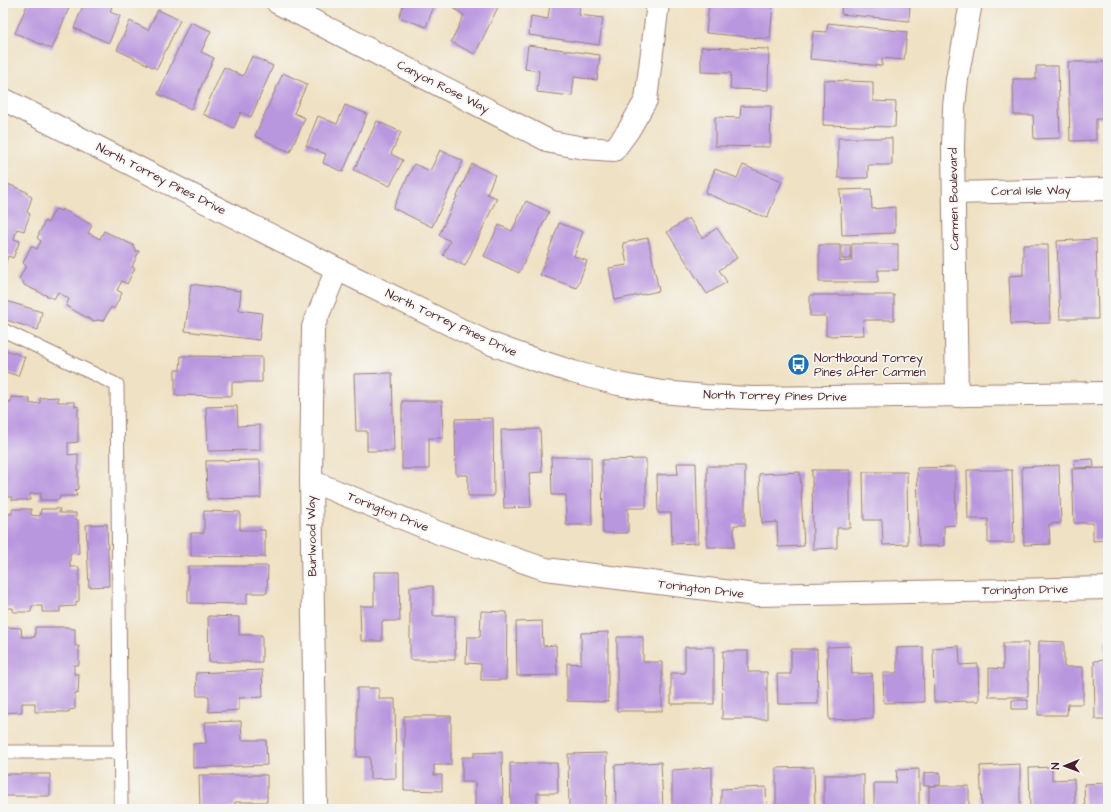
<svg xmlns="http://www.w3.org/2000/svg" width="1111" height="812" viewBox="0 0 1111 812" font-family="'Architects Daughter',sans-serif">
	<style>
		.building { fill: #b997df }
		.lines { fill: none; stroke-linecap: round; stroke-linejoin: round }
		.service-casing { stroke: #9c8077; stroke-width: 15 }
		.minor-casing { stroke: #9c8077; stroke-width: 24 }
		.tertiary-casing { stroke: #9c8077; stroke-width: 24 }
		.secondary-casing { stroke: #9c8077; stroke-width: 24 }
		.service { stroke: #fff; stroke-width: 13 }
		.minor { stroke: #fff; stroke-width: 22 }
		.tertiary { stroke: #fff; stroke-width: 22 }
		.secondary { stroke: #fff; stroke-width: 22 }
		.labels { text-anchor: middle; dominant-baseline: central; stroke-width: 3.5; stroke-linejoin: round; paint-order: stroke }
		.street-label { font-size: 12px; fill: #4a1f2b; stroke: #f6f6f2 }
		.poi-label { font-size: 12px; fill: #4a1f2b; stroke: #f6f6f2; text-anchor: start }
	</style>
	<rect width="100%" height="100%" fill="#f6f6f2"/>
	<filter id="ink" filterUnits="userSpaceOnUse"><feTurbulence type="fractalNoise" baseFrequency=".025" numOctaves="2"/><feDisplacementMap in="SourceGraphic" scale="8" xChannelSelector="R" yChannelSelector="G"/><feConvolveMatrix kernelMatrix="1 2 1 2 8 2 1 2 1" color-interpolation-filters="sRGB"/></filter>
	<filter id="wash" filterUnits="userSpaceOnUse"><feTurbulence type="fractalNoise" baseFrequency=".012" numOctaves="4" result="noise"/><feDisplacementMap in="SourceGraphic" scale="16" xChannelSelector="R" yChannelSelector="G"/><feGaussianBlur stdDeviation="0.9" result="paint"/><feColorMatrix in="noise" values="0 0 0 0 0 0 0 0 0 0 0 0 0 0 0 0 0 1.4 0 .05"/><feComposite in="paint" operator="in"/></filter>
	<g filter="url(#wash)">
		<rect width="100%" height="100%" fill="#efe1c3"/>
		<g id="blocks">
			<path class="building" d="M28 3H71L52 49 15 33Z
				M84 3H113L110 12 120 16 109 43 74 28Z
				M404 3H435L426 27 399 17Z
				M455 3H500L475 54 451 42 464 15 453 8Z
				M550 3H580L579 15 603 18 599 45 529 35 531 16 548 19Z
				M735 3H773L770 39 706 33 709 5 734 7Z
				M842 3H910L909 21 841 14Z
				M158 10 180 20 157 69 117 50 130 21 148 30Z
				M190 22 211 31 201 52 214 58 191 109 158 94Z
				M828 23 907 32 904 60 882 58V66L810 59 813 31 827 32Z
				M528 45 600 55 597 80 574 77 572 96 537 92 539 71 525 69Z
				M701 47 769 49 768 90 730 89 731 73 701 72Z
				M252 56 273 66 251 117 241 112 234 128 203 114 224 67 243 76Z
				M1068 62H1107L1108 119H1096V140L1070 141Z
				M1036 66H1058L1060 138 1034 139 1033 115H1014L1013 79H1036Z
				M283 73 307 84 294 113 305 118 290 152 255 136Z
				M824 80 873 82V101L896 102 895 127 823 125Z
				M345 105 367 114 343 172 323 163 326 154 306 146 318 116 337 124Z
				M741 106H771L770 147 715 146V117L740 118Z
				M377 121 401 132 391 154 403 160 390 186 354 170Z
				M838 138H892V165H868V178H838Z
				M440 150 463 161 432 227 393 208 414 164 430 171Z
				M472 164 495 175 487 194 497 198 465 266 443 255 450 241 439 235Z
				M743 165 782 181 767 218 705 193 715 169 737 178Z
				M3 182 27 192V194L32 197 27 212 30 214 24 231 17 229 14 239 20 241 13 258 8 256 3 272Z
				M871 189 872 209 895 207V233L842 235 840 190Z
				M526 201 549 212 519 273 484 256 499 225 512 231Z
				M55 209 62 211V209L92 225 88 233 100 239 104 231 133 245 136 251H139L132 267 135 268 127 284 122 281 117 290 122 293 114 309 111 307 103 321 98 320 93 321 66 306 69 299 58 292 54 299 24 285V283L19 279 26 266 23 263 31 246 37 249 41 241 37 238 41 229 45 221 48 223Z
				M689 218 702 238 717 228 737 258 719 270 727 282 707 294 667 232Z
				M559 223 583 232 574 256 587 261 577 288 540 275Z
				M648 238 659 291 615 300 609 268 627 265 623 243Z
				M1096 239 1098 319H1060L1057 241Z
				M852 244H898V270H878V282H819V245H840V262L852 261Z
				M842 245H850L851 259H842Z
				M1023 245H1048L1050 323 1011 324 1009 276 1023 275Z
				M191 284 241 291 239 310 262 313 259 340 185 331Z
				M810 295H894V320H863L864 335 826 336V316H810Z
				M3 300 42 312 38 330 3 319Z
				M3 349 25 357 18 376 3 371Z
				M181 356 262 357V382H232V396L175 395V370H180Z
				M392 373 394 451H367V431H356L354 374Z
				M11 397 30 398V404L40 403V398L58 397V402H75V407L78 406V442L68 443V455L78 454V489L75 490 77 496H60L59 500H40L41 493 30 494V500H12V497H3V402H11Z
				M402 401H442L443 438H429V469H402Z
				M237 406 238 426 260 425V450L208 451 206 407Z
				M493 418 494 496H468V475H456L455 419Z
				M540 429 542 472 529 473 531 507 504 508 501 430Z
				M551 457H591L592 525H566V495H552Z
				M646 459V508H628V533H603L602 460Z
				M1093 459 1094 467 1075 468 1074 460Z
				M260 460 261 498 207 499 206 461Z
				M677 463H696L698 543 672 544 671 513H658L657 475 678 474Z
				M1059 465 1061 523 1049 524 1050 544 1024 545 1022 467Z
				M707 466H745V525H734V547H707Z
				M955 467 956 525 944 526V546H919L917 468Z
				M1108 468V540L1093 541V523H1074L1072 469Z
				M812 470H850V528H837V548L813 549Z
				M967 470H1012L1014 543H988V519H968Z
				M800 472 804 546 778 547 777 522 762 523 759 474Z
				M863 472H907L908 544 883 545 882 520H864Z
				M12 509H31V515L40 516 41 509H60L59 513H76V520H78L79 554 70 553V567H79V601L76 602V606L60 607V612H42V606H32L31 612H13V608H3V514H12Z
				M204 511 240 512V530H265V557L191 556V533H204Z
				M107 524 109 586 89 587 86 525Z
				M188 566H268L267 593H247V604L188 603Z
				M374 572H399L400 621H382V641H361L360 606H374Z
				M433 586V616H455V660H410V587Z
				M481 611 507 612 506 680H481V664L466 663 467 637H480Z
				M208 616 239 617V635H262V662H209Z
				M542 621 543 646 556 645 557 675 517 676 516 622Z
				M3 627 21 628 22 637H35V627H67L72 629H75V646H79V665H74V674H79L78 694 75 693V709L69 710V712H35V703H22V712L3 713Z
				M608 632V702L567 701V663L581 664V633Z
				M617 637H643V662H662V711H617Z
				M1105 640H1108V719H1095L1094 661 1105 660Z
				M1039 641 1064 642V667H1083V704H1068L1067 715H1038Z
				M1003 643H1028V697H989V668L1003 669Z
				M851 646 852 674 872 673 873 718 829 720 827 647Z
				M959 646 960 665 978 664 979 701 934 702 933 648Z
				M685 647H714V704H671V673H685Z
				M923 647 924 702 884 703 883 673H897V648Z
				M791 649H817L818 704H778L777 674H791Z
				M723 651H748V672H767V719H722Z
				M262 670 263 697 239 698V710L209 712V696H197L196 673Z
				M357 688H379V699H395L396 778 370 779V757H357Z
				M1012 700H1028V709H1012Z
				M404 716H451V765H434V775H442V791L404 790Z
				M241 721 242 740H266L267 765 193 768V744L206 743 205 722Z
				M502 752 503 808 475 809V782H462V757H474V753Z
				M607 753 606 809H569L568 754Z
				M661 762 663 809H616L615 765Z
				M510 763H557L558 793H537V809H511Z
				M1020 764V809H982L980 766Z
				M712 767V809H672V770Z
				M814 767 815 809H776V768Z
				M1052 767V780L1074 779 1075 809H1030L1029 768Z
				M919 769V809H874V783H896L897 770Z
				M940 772V785L924 786V773Z
				M3 774H50V796H3Z
				M199 775H267V802H235V808H231V809H200Z
				M824 775H864V809H824Z
				M1108 783V809H1085L1084 784Z
				M929 786H969V809H929Z
				M766 787 767 809H721V789Z"/>
		</g>
	</g>
	<g filter="url(#ink)">
		<use href="#blocks" fill-opacity="0" stroke="#9c8077" stroke-width="1"/>
		<g class="lines">
			<defs>
				<path id="service" d="M3 330 117 385 121 809
					M3 752H121"/>
				<path id="minor" d="M278 3 551 142 584 148 614 150 628 131 646 100 658 3
					M954 193 1108 189
					M311 481 439 533 545 569 756 595 1108 588
					M316 809 311 481 313 327 337 269"/>
				<path id="tertiary" d="M957 396 953 147 954 107 957 79 971 3"/>
				<path id="secondary" d="M3 99 337 269 486 342 530 358 573 372 618 384 662 392 706 396 752 398 1108 393"/>
			</defs>
			<use href="#service" class="service-casing"/>
			<use href="#minor" class="minor-casing"/>
			<use href="#tertiary" class="tertiary-casing"/>
			<use href="#secondary" class="secondary-casing"/>
			<use href="#service" class="service"/>
			<use href="#minor" class="minor"/>
			<use href="#tertiary" class="tertiary"/>
			<use href="#secondary" class="secondary"/>
		</g>
	</g>
	<defs>
		<symbol id="bus-disc" viewBox="-11 -11 22 22"><circle r="9.5" fill="#1f6fb2" stroke="#f6f6f2"/><path d="M-5-6H5V4H4V6H2V4H-2V6H-4V4H-5ZM-3.5-4V0h7V-4ZM-3.5 1.2v1.5H-2V1.2ZM2 1.2v1.5H3.5V1.2Z" fill="#fff"/></symbol>
	</defs>
	<g fill-rule="evenodd">
		<use href="#bus-disc" x="786" y="352" width="25" height="25"/>
	</g>
	<g class="labels">
		<g class="street-label">
			<text transform="translate(443 87) rotate(27)">Canyon Rose Way</text>
			<text transform="translate(161 179) rotate(27)">North Torrey Pines Drive</text>
			<text transform="translate(1031 191) rotate(-1)">Coral Isle Way</text>
			<text transform="translate(954 199) rotate(-91)">Carmen Boulevard</text>
			<text transform="translate(451 323) rotate(25)">North Torrey Pines Drive</text>
			<text transform="translate(775 396) rotate(1)">North Torrey Pines Drive</text>
			<text transform="translate(388 512) rotate(22)">Torington Drive</text>
			<text transform="translate(312 536) rotate(-91)">Burlwood Way</text>
			<text transform="translate(701 589) rotate(7)">Torington Drive</text>
			<text transform="translate(1025 590) rotate(-1)">Torington Drive</text>
		</g>
		<g class="poi-label">
			<text x="814" y="358">Northbound Torrey<tspan x="814" dy="14">Pines after Carmen</tspan></text>
		</g>
	</g>
	<rect width="1111" height="812" fill="none" stroke="#f6f6f2" stroke-width="16"/>
	<g transform="translate(1065 766) rotate(269)" stroke="#f6f6f2" stroke-width="3" paint-order="stroke">
	<path d="M0-3L7 15L0 10L-7 15Z" fill="#4a1f2b"/>
	<text y="-6" font-size="11" font-weight="bold" text-anchor="middle" fill="#4a1f2b">N</text>
	</g>
</svg>
